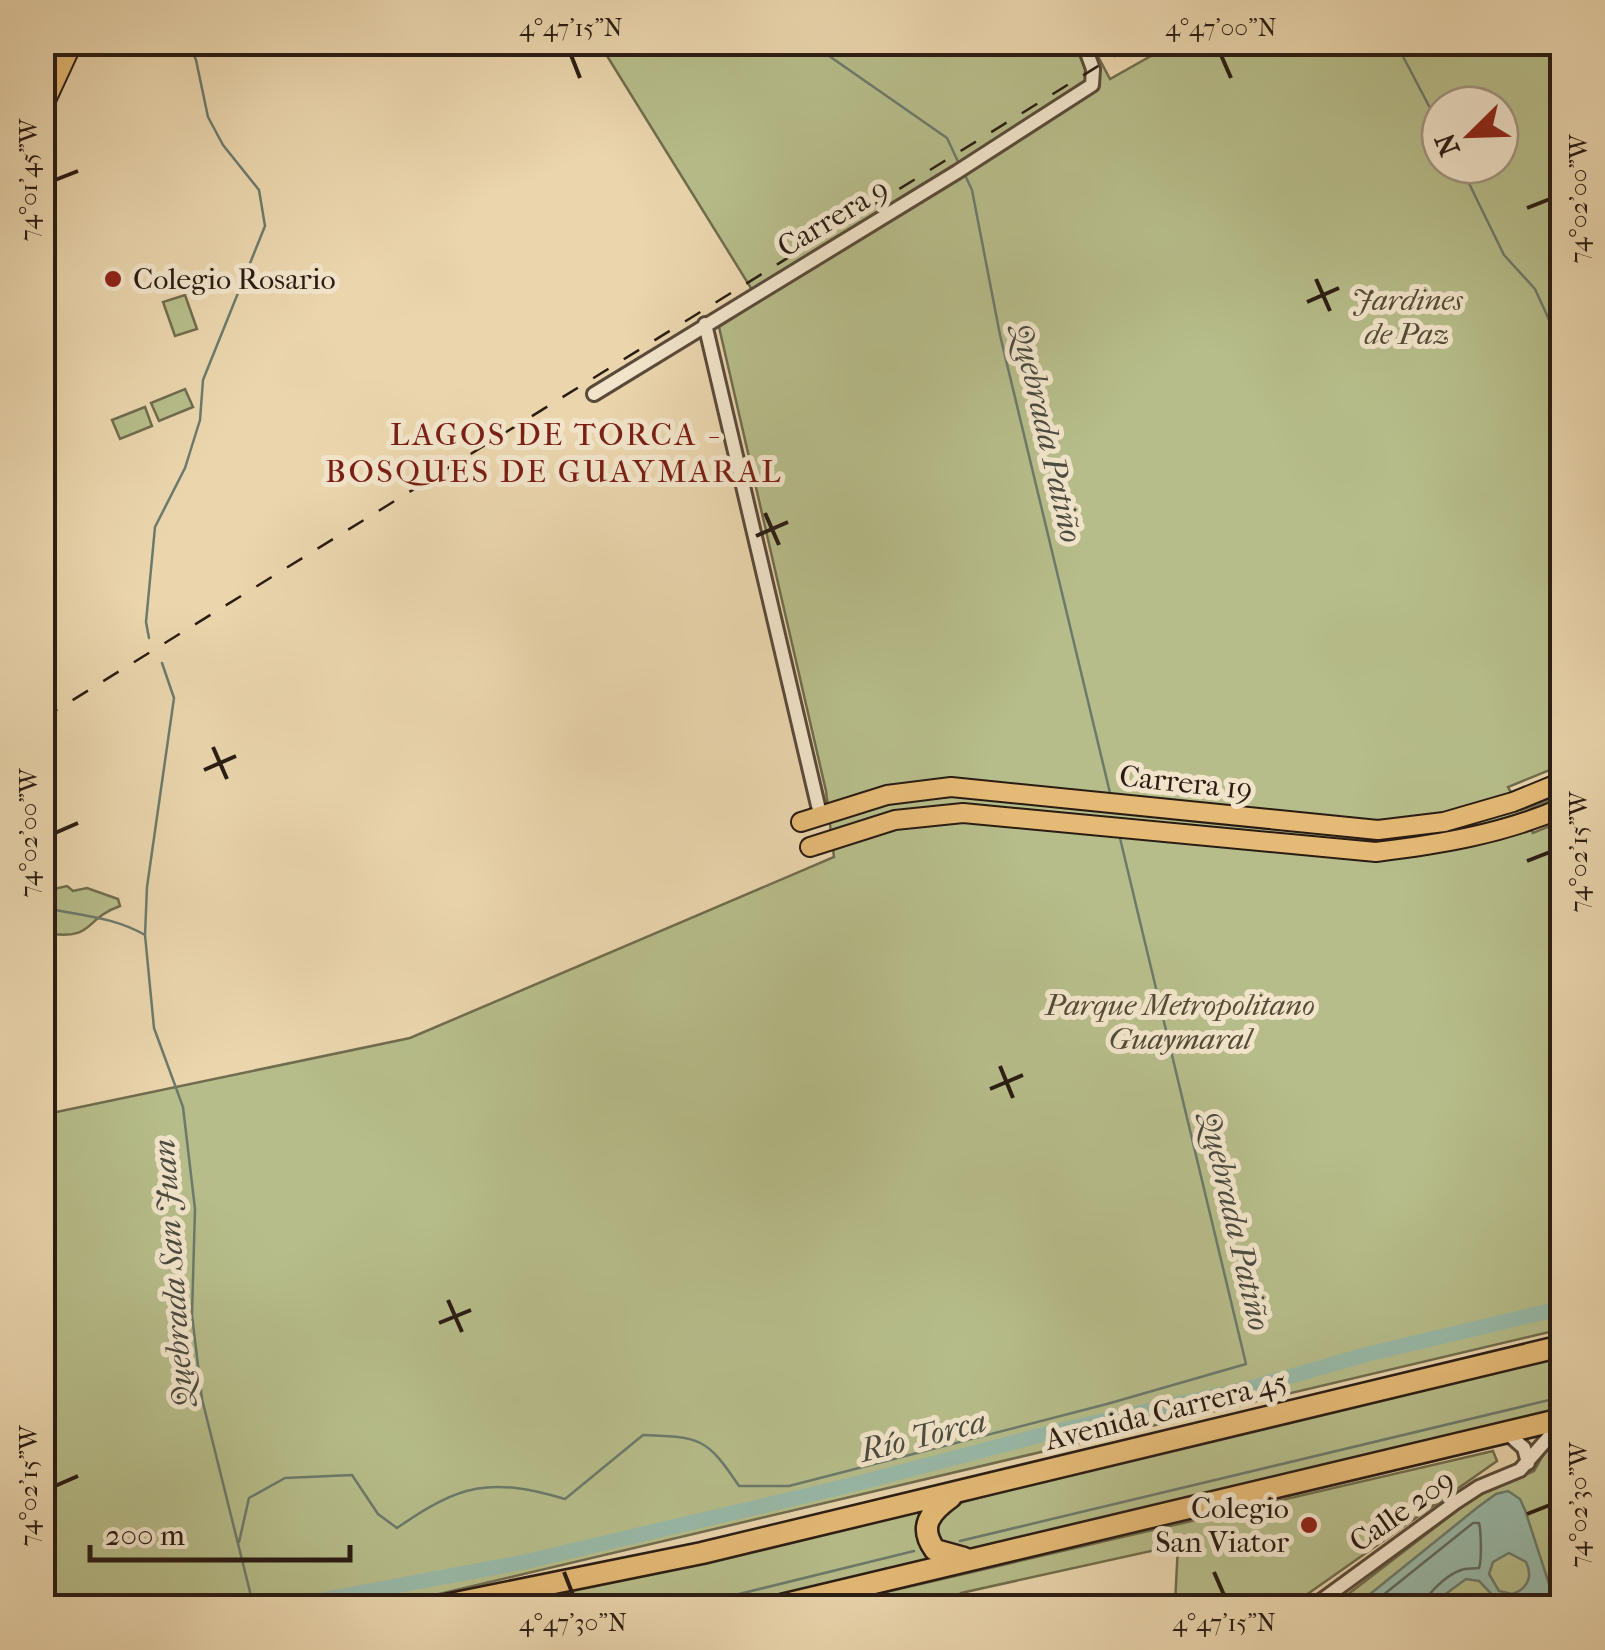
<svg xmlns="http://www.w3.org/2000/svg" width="1605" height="1650" viewBox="0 0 1605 1650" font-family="'IM FELL French Canon',serif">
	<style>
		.green { fill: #b6bd8a; stroke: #706c4e; stroke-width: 2.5; fill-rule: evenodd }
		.water { fill: #98b9a8; stroke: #6c7a6c; stroke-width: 2.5; fill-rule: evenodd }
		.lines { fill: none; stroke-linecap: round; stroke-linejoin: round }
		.shore { stroke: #616a5e; stroke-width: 2.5 }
		.stream { stroke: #6c7a6c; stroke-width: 2.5 }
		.river { stroke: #98b9a8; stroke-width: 15 }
		.minor-casing { stroke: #5a4a3a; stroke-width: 18 }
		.major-casing { stroke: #2a1c13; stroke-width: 22 }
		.highway-casing { stroke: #2a1c13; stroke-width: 25 }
		.minor { stroke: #f1e4ca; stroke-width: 12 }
		.major { stroke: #e5ba76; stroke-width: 18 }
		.highway { stroke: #e5ba76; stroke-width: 20 }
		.rail { stroke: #2a1c13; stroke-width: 2.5; stroke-dasharray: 18 18; stroke-linecap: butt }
		.ticks { fill: none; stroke: #2a1c13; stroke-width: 4 }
		.poi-dot { fill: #8f2418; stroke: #f1e4ca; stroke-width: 4 }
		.labels { text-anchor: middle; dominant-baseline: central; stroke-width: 10; stroke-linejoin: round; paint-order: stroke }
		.street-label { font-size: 30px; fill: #2a1c13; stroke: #f1e4ca }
		.poi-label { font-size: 30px; fill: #2a1c13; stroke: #f1e4ca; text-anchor: start }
		.park-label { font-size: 30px; font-style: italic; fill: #544c37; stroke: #f1e4ca }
		.water-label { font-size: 32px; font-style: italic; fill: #4b4b40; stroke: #f1e4ca }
		.neighbourhood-label { font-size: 32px; letter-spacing: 2.5px; fill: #7a1f14; stroke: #f1e4ca }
		.neatline { fill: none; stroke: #2a1c13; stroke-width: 4 }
		.ticks-label { font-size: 25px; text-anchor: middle; fill: #2a1c13 }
	</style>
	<rect width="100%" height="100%" fill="#ead5ad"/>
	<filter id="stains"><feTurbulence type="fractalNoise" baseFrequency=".002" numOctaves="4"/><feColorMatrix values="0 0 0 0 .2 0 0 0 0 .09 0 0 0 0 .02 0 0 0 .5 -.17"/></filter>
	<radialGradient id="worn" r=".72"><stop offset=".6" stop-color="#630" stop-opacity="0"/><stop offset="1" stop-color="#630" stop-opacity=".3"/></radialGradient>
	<path class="green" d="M43 43H63L43 90Z
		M599 43H1091L1110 79 1174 43H1562V765L1508 787 1521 810 1562 794 1523 813 1533 833 1562 821V1329L384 1607H43L42 1115 410 1038 834 857 826 791 719 327 759 301ZM1440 105H1500V165H1440Z
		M185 295 197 329 175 336 163 302Z
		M185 389 193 407 159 421 151 403Z
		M145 407 152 426 120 439 112 420Z
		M67 886 73 891 87 888 118 899 120 906C81 920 97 941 43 933V888L49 890Z
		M1562 1353V1412L974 1550 952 1553 938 1547 934 1515 963 1502 1126 1458Z
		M1562 1439V1607L1337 1608 1338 1602 1476 1496 1534 1471 1549 1445Z
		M1493 1451 1497 1461 1289 1607H1170L1175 1604 1178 1545 961 1593 962 1603 952 1607H858L856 1599Z
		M930 1503 942 1558 732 1607 478 1608Z"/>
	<path class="water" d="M1508 1491 1520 1499 1525 1510 1553 1596 1550 1607H1504L1479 1581 1466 1579 1428 1607H1354L1478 1507 1496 1494ZM1509 1553 1526 1562C1533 1576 1528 1589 1512 1594L1499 1591 1489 1574 1493 1562Z"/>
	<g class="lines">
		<path class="shore" d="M1367 1608 1473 1523H1479C1481 1530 1482 1560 1479 1568 1473 1569 1467 1568 1461 1570 1447 1575 1425 1594 1423 1608"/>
		<path class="stream" d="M809 42 947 138 960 166
			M1397 45 1440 127
			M1460 165 1504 255 1535 289 1562 348
			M964 173 972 190 1000 335 1111 797
			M149 638 146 622 155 527 185 468 200 420 203 380 265 226 259 190 223 145 208 117 196 60 189 42
			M162 663 174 698 147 887 145 935 154 1028 183 1107 195 1209 192 1315 202 1399 254 1608
			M42 907C79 916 112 916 145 935
			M960 1541 1562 1397
			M239 1542 249 1498 285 1478 352 1475 378 1514 397 1528C460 1484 490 1477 565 1499L643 1435C701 1437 707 1438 739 1486H789L1107 1404 1246 1364 1119 834
			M682 1608 914 1551"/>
		<path class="river" d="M294 1608 326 1599 524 1562 851 1485 1057 1431 1250 1388 1368 1354 1562 1308"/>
		<defs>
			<path id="minor" d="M705 324 820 814
				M594 394 957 172 1092 85 1093 69 1083 42
				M1507 1433 1524 1448 1528 1463
				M1311 1608 1456 1502 1479 1487 1520 1470 1562 1422"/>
			<path id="major" d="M42 109 73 42
				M801 822 887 795 951 787 1378 830 1444 822 1513 802 1562 782
				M810 847 895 820 963 813 1376 852C1441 844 1502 834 1562 808"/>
			<path id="highway" d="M951 1497C930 1512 918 1527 935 1550L964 1558
				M431 1608 702 1553 1562 1346
				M769 1608 1562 1419"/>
		</defs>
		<use href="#minor" class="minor-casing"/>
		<use href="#major" class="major-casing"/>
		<use href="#highway" class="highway-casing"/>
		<use href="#minor" class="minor"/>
		<use href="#major" class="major"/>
		<use href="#highway" class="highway"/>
		<path class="rail" d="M42 719 1137 42"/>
	</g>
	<path class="ticks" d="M571 55 580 78M1221 55 1231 78M55 180 78 171M1527 208 1550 199M1316 279 1330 311M1307 302 1339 288M765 513 779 545M756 536 788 522M213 747 227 779M204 770 236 756M55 833 78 823M1527 861 1550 852M1000 1066 1013 1098M990 1089 1023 1075M448 1300 462 1332M439 1323 471 1310M55 1486 78 1476M1527 1514 1550 1505M564 1572 573 1595M1214 1572 1224 1595"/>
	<g class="poi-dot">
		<circle cx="113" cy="279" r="10"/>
		<circle cx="1309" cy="1525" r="10"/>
	</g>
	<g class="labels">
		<g class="street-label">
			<text transform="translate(833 218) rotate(-31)">Carrera 9</text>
			<text transform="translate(1186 783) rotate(6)">Carrera 19</text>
			<text transform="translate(1166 1411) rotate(-14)">Avenida Carrera 45</text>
			<text transform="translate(1402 1511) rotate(-35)">Calle 209</text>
		</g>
		<g class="poi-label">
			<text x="133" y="279">Colegio Rosario</text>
			<text x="1289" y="1508" text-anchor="end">Colegio<tspan x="1289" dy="34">San Viator</tspan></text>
		</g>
		<g class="park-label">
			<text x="1407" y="300">Jardines<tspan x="1407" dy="34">de Paz</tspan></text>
			<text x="1180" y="1005">Parque Metropolitano<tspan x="1180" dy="34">Guaymaral</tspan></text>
		</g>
		<g class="water-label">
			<text transform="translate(1047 433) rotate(77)">Quebrada Patiño</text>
			<text transform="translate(1235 1221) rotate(77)">Quebrada Patiño</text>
			<text transform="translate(173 1273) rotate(-94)">Quebrada San Juan</text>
			<text transform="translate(923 1436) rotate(-14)">Río Torca</text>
		</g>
		<g class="neighbourhood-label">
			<text x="554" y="434">LAGOS DE TORCA -<tspan x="554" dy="37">BOSQUES DE GUAYMARAL</tspan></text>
		</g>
	</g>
	<rect width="1605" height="1650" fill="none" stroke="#ead5ad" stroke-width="110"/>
	<g transform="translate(1470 135) rotate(247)"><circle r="48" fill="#f1e4ca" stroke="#a19481" stroke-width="2.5"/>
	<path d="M0-8L18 38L0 25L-18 38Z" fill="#8f2418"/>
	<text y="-15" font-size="28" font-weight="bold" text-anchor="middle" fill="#2a1c13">N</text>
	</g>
	<path d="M90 1545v15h260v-15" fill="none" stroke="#2a1c13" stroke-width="5"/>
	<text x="105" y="1545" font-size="30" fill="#2a1c13" stroke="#f1e4ca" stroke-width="8" paint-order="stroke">200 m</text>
	<rect x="55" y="55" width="1495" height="1540" class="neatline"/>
	<g class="ticks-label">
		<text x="571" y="36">4°47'15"N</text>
		<text x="1221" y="36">4°47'00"N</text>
		<text transform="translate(28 180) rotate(-90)" y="9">74°01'45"W</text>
		<text transform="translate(1578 199) rotate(-90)" y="9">74°02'00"W</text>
		<text transform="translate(28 833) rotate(-90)" y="9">74°02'00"W</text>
		<text transform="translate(1578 852) rotate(-90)" y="9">74°02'15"W</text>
		<text transform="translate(28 1486) rotate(-90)" y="9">74°02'15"W</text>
		<text transform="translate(1578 1505) rotate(-90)" y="9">74°02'30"W</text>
		<text x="573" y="1631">4°47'30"N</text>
		<text x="1224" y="1631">4°47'15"N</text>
	</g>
	<rect width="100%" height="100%" filter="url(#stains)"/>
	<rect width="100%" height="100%" fill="url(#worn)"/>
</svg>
